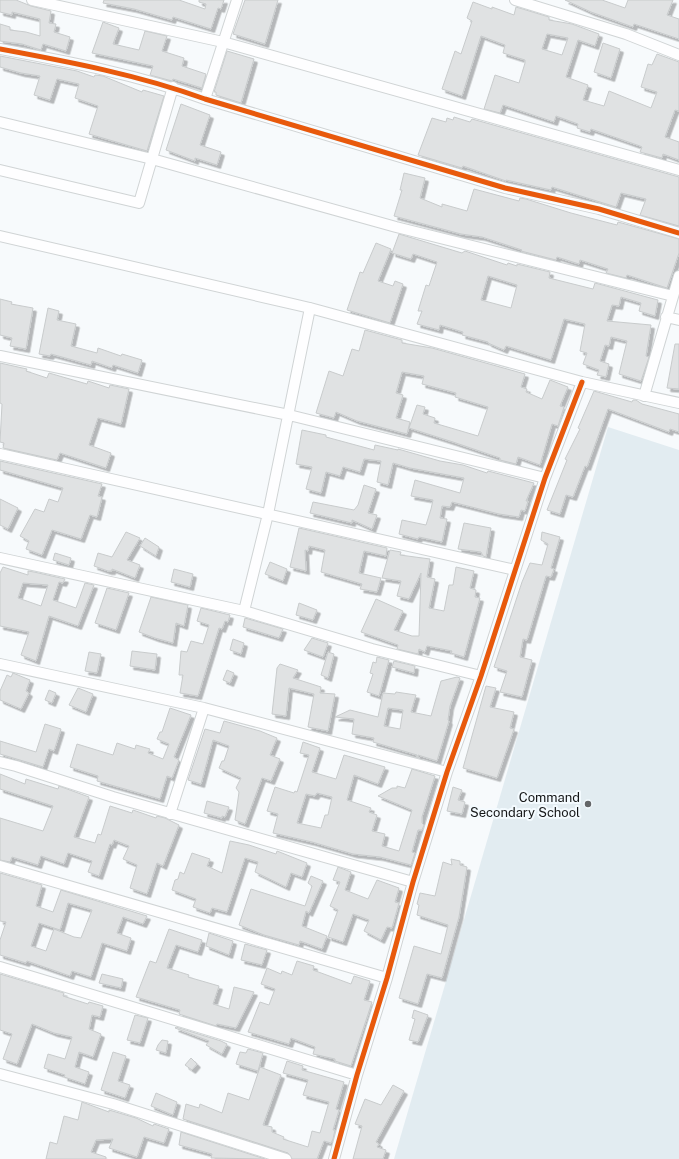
<svg xmlns="http://www.w3.org/2000/svg" width="679" height="1159" viewBox="0 0 679 1159" font-family="'Public Sans',sans-serif">
	<style>
		.built { fill: #e2ecf1 }
		.building { fill: #e0e2e3; stroke: #c8cbcc; fill-rule: evenodd; filter: url(#shadow) }
		.lines { fill: none; stroke-linecap: round; stroke-linejoin: round }
		.minor-casing { stroke: #d0d4d5; stroke-width: 12 }
		.minor { stroke: #fefeff; stroke-width: 10 }
		.cycleway-casing { stroke: #f4fbff; stroke-width: 8 }
		.cycleway { stroke: #e8590c; stroke-width: 5 }
		.poi-dot { fill: #646668; stroke: #f4fbff; stroke-width: 1.5 }
		.labels { text-anchor: middle; dominant-baseline: central; stroke-width: 4; stroke-linejoin: round; paint-order: stroke }
		.poi-label { font-size: 13px; fill: #151718; stroke: #f4fbff; text-anchor: end }
	</style>
	<defs>
		<filter id="shadow"><feDropShadow dx="3.5" dy="3.5" stdDeviation="0" flood-color="#0004"/></filter>
	</defs>
	<rect width="100%" height="100%" fill="#f7fafc"/>
	<path class="built" d="M608 427 679 450V1159H394Z"/>
	<path class="building" d="M0 0H16L31 6 51 11 49 23 56 24 54 32 70 37 66 51 43 44 41 50 22 44 0 41V24L10 27V30L26 32 40 36V19L12 12V15L0 12Z
		M104 0H179L205 9 206 4 199 2V0H224L221 9 218 8 211 29 173 17 172 20 134 9 103 3Z
		M245 0H278L265 44 233 34Z
		M565 0H602L625 8 628 0H673L667 15 679 19V39L634 24 633 27 591 12Z
		M473 2 492 9V7L514 15 516 7 549 17V20L572 24 599 34 595 46 578 40 566 77 588 85 583 100 604 106 609 91 651 108 657 92 641 87 648 64 652 65 657 54 679 62V111L675 110 665 137 679 142V160L663 154 662 158 640 152 642 147 640 146 591 129 590 132 577 128 578 124 556 116 554 122 503 105 500 113 484 109 495 75 519 83 525 63V60L503 53 505 45 481 36 462 96 442 89 455 51 461 54 472 21 467 18ZM547 34 568 38 562 55 542 49Z
		M103 22 119 28 113 44 139 50 145 31 167 36 162 51 184 58 182 66 206 74 202 88 173 79 172 81 150 75 153 66 92 53Z
		M603 43 620 49 611 78 594 72Z
		M227 51 254 59 241 103 216 95V92H214Z
		M0 56 77 71 94 77 95 75 103 76 142 92 143 90 164 96 147 151 89 134 98 106 75 98 79 84 57 79 50 100 34 95 40 76 21 73 0 67Z
		M181 104 210 115 200 145 221 152 217 165 195 158V161L166 150Z
		M454 117 470 122 472 119 679 177V226L640 215 646 199 621 193 616 207 552 187 551 190 506 180V181L463 166 462 168 418 155 432 118 446 122 447 118 453 120Z
		M404 173 425 178 420 198 442 207V204L467 211 474 189 519 201 520 198 526 199 571 213 617 225 618 222 679 239V253L667 288 627 275 626 278 606 273 608 269 580 260 579 264 557 257 556 260 521 251 522 250 482 237 461 234 394 216 402 190H400Z
		M399 234 462 253 465 251 507 265 508 263 517 266V264L550 272 549 278 593 289 595 283 658 300 655 316 639 311 641 303 621 297 619 306 612 305 607 321 651 325 646 356 649 357 641 381 619 374 627 341 611 337 609 346 605 345 600 361 609 364 606 377 597 375 599 370 583 364 587 353 580 351 585 324 564 319 551 360 506 346 504 350 488 343V342L462 335 463 332 440 325 439 330 417 324 422 311H418L426 285 429 286 437 262 413 254 411 259 392 253ZM488 276 517 285 511 308 481 300Z
		M376 243 391 249 378 281 393 286 395 281 403 284 390 323 347 310 360 272 363 273Z
		M0 299 12 302 11 304 33 308 26 349 10 346 12 338 0 335Z
		M48 308 59 311 57 320 76 324 71 346 97 353 98 348 121 356 122 354 142 360 138 373 113 365 112 368 92 361 91 365 51 354 50 356 39 354Z
		M365 330 402 340V343L432 348 525 374 521 387 527 389 526 392 542 399 550 380 568 387 560 406 564 407 558 426 552 424 540 465 518 457 516 464 500 460V458L453 442 409 428 417 405 425 407 423 414 435 418 434 423 478 436 488 407 455 397 456 393 422 384 424 376 402 372 396 393 403 395 396 418 410 422 407 434 357 421 336 412 334 418 316 413 329 371 343 376 352 349 359 351Z
		M675 344H679V389L667 388Z
		M0 363 27 369 26 371 47 378 49 373 87 384 88 381 109 388 110 385 129 389 121 424 98 418 89 445 111 453 106 468 60 453 57 460 3 448 4 443 0 442 2 404 0 403Z
		M594 391 632 402 633 400H636L642 404 679 414V432L670 429 669 432 608 409 587 467 585 466 573 497 566 495 560 514 547 510 567 460 565 459 580 429 578 428Z
		M302 430 326 435V437L374 450 375 445 398 450V449L440 461 463 465 487 473 488 471 534 483 526 501H528L525 511 521 510 519 517 499 514 452 502 450 507 442 506 440 518 447 519 442 542 419 537 418 539 399 534 402 520 426 525 431 509 433 500 411 496 415 480 460 493 464 478 410 468 393 463 388 485 377 482 381 461 364 459 360 472 343 467 340 476 326 472 321 493 306 489 312 467 296 464Z
		M0 461 102 484 98 496 102 497 97 517 90 515 81 539 52 530 42 555 26 549 29 541 20 536 35 509 44 512 49 499 58 502 63 488 0 470Z
		M364 485 376 489 368 513 377 515 372 529 352 520V523L310 513 313 502 354 510 358 505Z
		M0 499 18 508 8 529 0 525Z
		M464 523 491 528 486 557 483 556 481 552 458 549Z
		M299 528 387 548 386 556 364 551 359 573 381 578 377 592 360 589 362 584 321 572 325 550 309 546 308 551 305 550 306 571 290 567Z
		M126 532 140 538 127 560 140 565 135 578 112 569V571H108L94 566 98 553 112 557Z
		M542 532 560 537 551 568 554 569 551 577 546 576 527 640 523 639 520 657 532 660 522 697 500 692 507 671 494 667 522 582 530 563 542 565 548 544 541 540Z
		M145 538 159 547 156 556 140 546Z
		M390 550 401 552 400 555 430 559 427 577 435 579 429 608 444 611 449 585H453L456 567 474 571 470 588 476 590 475 597 480 598 464 657 451 653 452 651 427 646 425 652 419 649 418 654 397 649 398 645 361 632 376 599 403 611 394 630 412 636H419L421 573 409 599 397 596 401 581 382 578Z
		M55 553 71 558 69 565 53 560Z
		M270 562 287 569 283 581 265 574Z
		M3 567 28 575V571L34 572 65 579 63 583 59 582 53 600 76 608 85 583 94 585 78 626 49 616 36 661 21 655 29 632 0 626V573ZM23 583 48 585 41 606 18 598Z
		M174 569 193 574 190 587 171 582Z
		M107 588 129 593 116 630 95 623Z
		M151 597 188 605 184 626 176 623 173 643 155 638 139 632Z
		M299 603 317 610 313 620 296 615Z
		M201 608 230 615 228 622 225 621 222 629 219 628 198 696 180 693 183 675H179L181 651 187 652 191 641 203 644 209 625 197 621Z
		M245 618 283 629 279 638 243 627Z
		M312 638 328 643 323 657 304 650Z
		M233 639 244 643 241 654 230 650Z
		M132 651 157 654 155 670 130 666Z
		M89 652 101 654 97 673 85 671Z
		M328 652 334 654 328 678 321 675Z
		M377 657 389 660 379 696 367 692 373 674 370 673 373 662 376 663Z
		M394 661 415 666 414 673 392 667Z
		M280 664 298 670 293 678 321 687 320 693 335 694 328 731 308 727 314 694 289 688 286 716 272 714 277 668Z
		M227 670 234 673 230 683 223 680Z
		M13 673 30 680 26 691 29 693 21 709 0 700V691L7 675 11 677Z
		M457 677 460 678 450 706 448 720 449 721 437 761 418 755 419 758 417 757V755L373 742 374 738 352 734 354 719 335 717 350 710 378 717 383 693 395 694 396 692 416 695 411 712 431 716 441 681ZM388 708 403 710 400 729 384 726Z
		M486 686 496 688 490 707 514 712 510 728 514 729 497 778 463 768Z
		M78 688 93 694 86 712 69 705Z
		M49 690 56 693 52 703 45 700Z
		M170 708 191 715 174 757 179 760 172 778 167 776 160 799 97 781 98 776 70 767 77 744 113 755 117 743 135 749 136 745 150 749 148 753 163 759 169 744 157 739 160 732H162Z
		M224 721 260 731 277 738 270 755 280 759 271 781 262 778 245 824 235 820 239 792 236 788 241 778 219 768 222 761H224L229 746 213 740 201 784 188 780 205 729 220 733Z
		M45 724 61 729 54 751 49 749 43 767 0 754V741L36 752Z
		M303 742 320 748 312 772 336 779 344 755 385 767 378 784 354 775 347 800 371 808 369 812 377 815 372 831 385 834 382 846 399 851 412 810 378 796 392 788H397V786L405 788 412 769 435 776 422 817V823L424 825 422 830H418L412 852 415 853 411 865 380 857 353 854 312 842 273 833 278 814 267 811 275 787 294 793 295 791 297 792 309 755 300 753ZM317 793 332 797 328 815H325L321 828 297 823 306 794 315 796Z
		M0 774 25 784 26 779 58 789 59 786 89 797 74 837 95 843 98 834 101 835 110 806 132 813 133 810 156 818 157 816 165 818 179 825 163 866 157 863 147 894 130 888 137 865 123 859 129 846 114 840 112 845 110 844 99 876 88 872 92 861 68 853 64 864 41 856 38 865 12 857 10 862 0 860V818L43 831 53 806 0 789Z
		M453 787 462 790 458 800 465 802 462 814 447 811Z
		M207 801 229 807 225 817 222 816V818L204 813Z
		M230 841 249 845 276 854 277 851 307 863 302 877 291 873 286 887 255 872 258 862 245 858 227 912 212 908 210 913 193 907 196 899 172 890 175 880 178 879 180 872 184 874 192 853 210 859 207 866 222 873Z
		M451 859 460 861V865L467 867 459 917 442 978 427 974 418 1004 399 998 414 946 441 954 448 925 417 915 419 905 417 904 420 893 435 896 443 862 452 865Z
		M338 867 351 872 345 890 368 899 377 880 399 888 395 902 399 903 392 928 387 927 381 940 364 931 369 920 353 914 343 942 328 937 338 910 330 906 340 882 333 880Z
		M0 873 42 885 36 906 53 912 61 890 147 916 143 924 123 917 117 933 131 938 127 951 102 943 91 977 72 971 70 976 27 961 26 963 0 955V940L6 922 0 921ZM68 903 92 910 81 938 74 937 54 929 46 951 31 946 39 923 60 930Z
		M311 876 323 881 309 913 306 911 302 926 327 936 322 949 300 941 299 945 264 935 239 925 251 889 305 906 312 886 308 883Z
		M169 929 202 940 198 952 176 945 167 968 189 975 188 977 219 986 213 1004 229 1009 234 987 254 992 236 1028 217 1024 216 1026 179 1014 180 1010 136 997 150 961 156 963Z
		M209 933 233 941 229 955 206 946Z
		M245 944 267 950 262 965 241 960Z
		M297 961 314 966 313 970 351 984 354 976 370 981 364 1000 372 1002 351 1066 335 1061V1059L313 1054 315 1047 291 1038 289 1044 248 1032 260 1002 269 1005 275 989 261 984 267 968 281 974 282 971 292 975Z
		M0 974 64 993 63 996 88 1004 89 1002 103 1006 100 1017 92 1015 89 1029 101 1034 93 1057 79 1052 75 1067 89 1072 85 1084 64 1077 65 1075 44 1068 48 1054 65 1059 72 1037 54 1033 32 1024 17 1064 3 1059 12 1034 0 1030Z
		M102 974 123 979 121 988 99 983Z
		M414 1010 428 1015 418 1042 409 1040 415 1019 412 1018Z
		M135 1015 148 1018 140 1043 127 1040Z
		M176 1027 221 1041 227 1044 222 1054 206 1045 209 1041 175 1028Z
		M162 1040 168 1041 166 1053 156 1050 158 1045Z
		M248 1049 263 1053 258 1071 236 1064 240 1052 246 1053Z
		M113 1052 126 1056 118 1081 130 1085 125 1098 101 1090Z
		M191 1058 197 1064 192 1070 185 1065Z
		M287 1061 303 1066 302 1070 344 1082 336 1109 339 1110 333 1130H335L333 1139 331 1143 324 1141 317 1159H292L288 1153 183 1119 186 1104 199 1108 200 1104 222 1113 228 1093 249 1100 260 1067 281 1075 263 1125 272 1127V1132L284 1137 283 1139 308 1147 312 1131 320 1133 329 1102 303 1095 308 1080 283 1073Z
		M393 1085 404 1091 376 1142 379 1144 377 1147 386 1150 383 1159H353L362 1126 355 1124 365 1099 381 1105Z
		M156 1093 177 1102 173 1115 151 1106Z
		M82 1102 109 1112V1110L136 1118 153 1126 154 1124 169 1129 164 1143 144 1137 137 1157 109 1148 113 1139 96 1140 91 1152 106 1157V1159H46L50 1142 57 1144 64 1116 78 1120Z
		M181 1132 265 1159 211 1158 212 1154 179 1145Z"/>
	<g class="lines">
		<defs>
			<path id="minor" d="M32 0 223 42 679 170
				M515 0 626 34 679 55
				M0 49C70 62 139 75 205 99L505 188 599 209 679 233
				M205 99 237 0
				M0 122 152 159 396 227 673 296
				M0 170 139 203 173 87
				M0 236 310 308 582 382 679 403
				M666 317 679 320
				M0 356 289 415 545 478
				M644 396 679 276
				M0 454 515 570
				M0 558 244 611 372 649 481 676
				M244 611 268 514 310 308
				M0 664 204 708 447 772
				M0 762 16 766 113 797 413 882
				M170 814 204 708
				M0 866 387 978
				M0 967 357 1075
				M0 1074 113 1104 286 1159
				M334 1159 357 1075 387 978 413 882 447 772 481 676 545 478 582 382"/>
		</defs>
		<use href="#minor" class="minor-casing"/>
		<use href="#minor" class="minor"/>
		<defs>
			<path id="cycleway" d="M0 49C70 62 139 75 205 99L505 188 599 209 679 233
				M334 1159 357 1075 387 978 413 882 447 772 481 676 545 478 582 382"/>
		</defs>
		<use href="#cycleway" class="cycleway-casing"/>
		<use href="#cycleway" class="cycleway"/>
	</g>
	<circle class="poi-dot" cx="588" cy="804" r="4"/>
	<g class="labels">
		<g class="poi-label">
			<text x="580" y="797">Command<tspan x="580" dy="15">Secondary School</tspan></text>
		</g>
	</g>
</svg>
